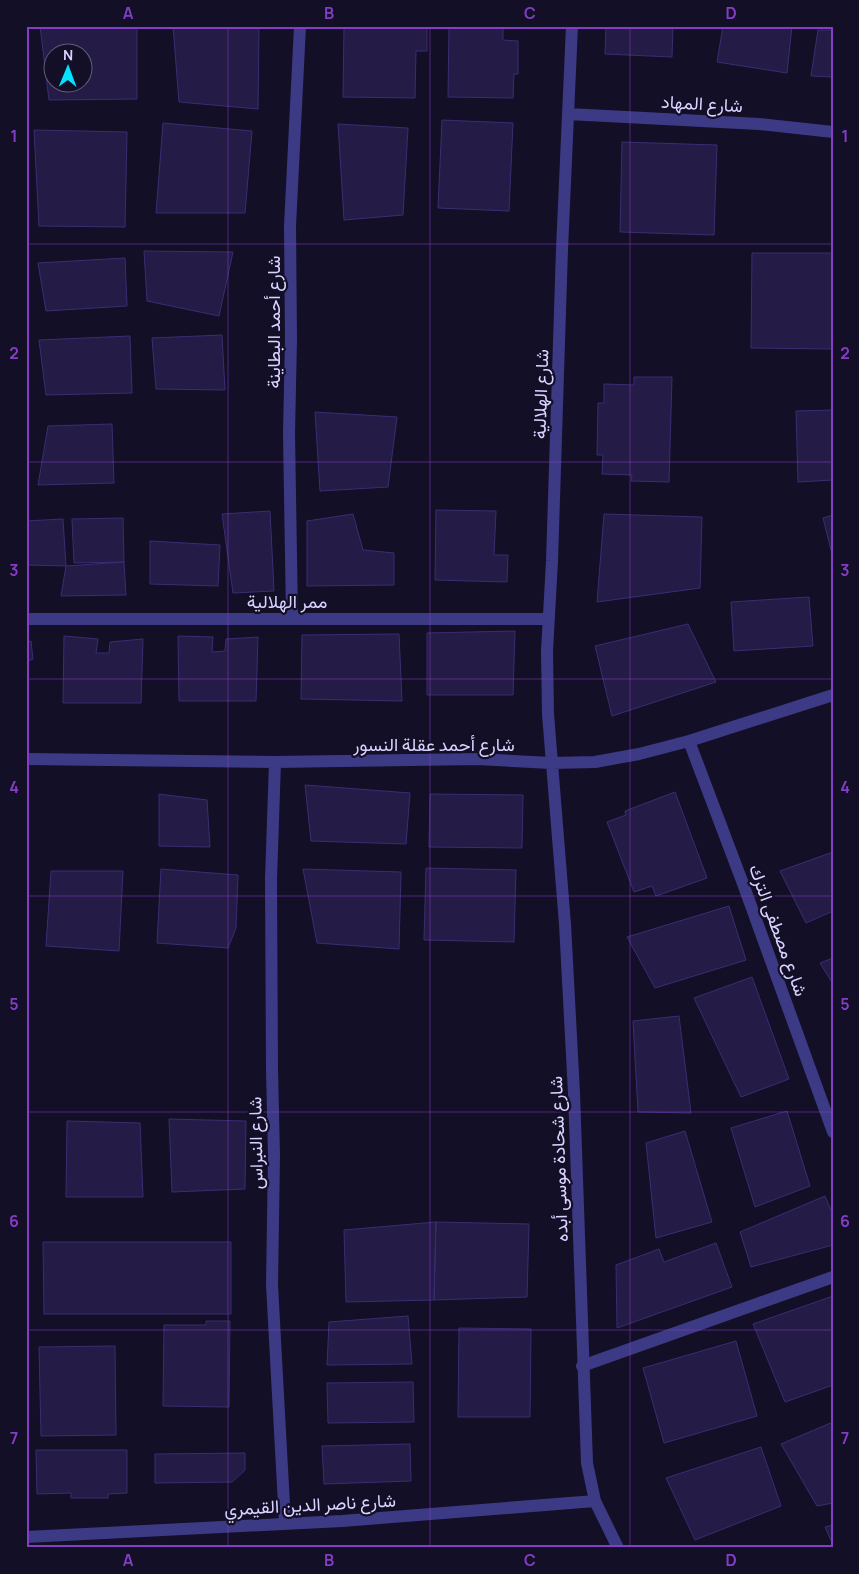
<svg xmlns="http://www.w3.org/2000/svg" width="859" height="1574" viewBox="0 0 859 1574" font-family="Manrope,Vazirmatn,sans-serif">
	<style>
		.building { fill: #241b47; stroke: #3b2d73; fill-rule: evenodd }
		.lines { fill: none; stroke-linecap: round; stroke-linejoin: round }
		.minor { stroke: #3d3a85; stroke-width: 12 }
		.grid { fill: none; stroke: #843dc5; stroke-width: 1; stroke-opacity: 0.55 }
		.labels { text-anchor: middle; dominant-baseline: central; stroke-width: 4.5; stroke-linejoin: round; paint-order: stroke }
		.street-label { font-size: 18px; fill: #d9d4ff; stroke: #130f26 }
		.neatline { fill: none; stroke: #843dc5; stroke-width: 2 }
		.grid-label { font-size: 16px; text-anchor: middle; font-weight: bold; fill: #843dc5 }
	</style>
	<rect width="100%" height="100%" fill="#130f26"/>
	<path class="building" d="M40 26H137V99L49 100ZM52 52H82V82H52Z
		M173 26H259L258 109 179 102Z
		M344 26H427V51H416L415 98 343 97Z
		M449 26H503V40L518 41V74H514L513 98 448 97Z
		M606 26H673L672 57 605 54Z
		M723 26H792L787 73 717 62Z
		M818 30H833V77L811 76Z
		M442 120 513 123 509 211 438 208Z
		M163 123 252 131 245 213H156Z
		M338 124 408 128 403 215 344 220Z
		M34 130 127 132 125 227 39 226Z
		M622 142 717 145 714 235 620 232Z
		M144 251 233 252 219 316 147 301Z
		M752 253H833V349L751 348Z
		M125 258 127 306 46 311 38 263Z
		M222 335 225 390 156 389 152 338Z
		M130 336 132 393 46 395 39 340Z
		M634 377H672L669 482 631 481 632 475 602 474 603 455H597L598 403H604V384L634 385Z
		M833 410V480L798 482 796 411Z
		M315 412 397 417 388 487 320 491Z
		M112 424 114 483 38 485 48 426Z
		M436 510 496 511 494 555H508L507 582 435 580Z
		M270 511 274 591 233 593 222 514Z
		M353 514 363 550 394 553V585L307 586V521Z
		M604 514 702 517 700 588 597 602Z
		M833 515V558L823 518Z
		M123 518 124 562 74 563 72 519Z
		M63 519 66 566 26 565V521Z
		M150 541 220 545 218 586 150 584Z
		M124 562 126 595 61 596 66 566Z
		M809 597 813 646 734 651 731 602Z
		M688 624 716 682 612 716 595 646Z
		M515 631 513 695H427V633Z
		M399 634 402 701 301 699 302 635Z
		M64 636 98 639 96 653H109L110 642 143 639 141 703H63Z
		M178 636 213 637 212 652 225 651 226 639 258 637 256 701H179Z
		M31 641 33 659 26 662V642Z
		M305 785 410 793 406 844 311 841Z
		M675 792 707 878 656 896 652 886 634 892 607 822 626 815 625 811Z
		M159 794 207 800 210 847 159 846Z
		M430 794 523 795 522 848 429 847Z
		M833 852V911L806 923 780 871Z
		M426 868 516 870 514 942 424 940Z
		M161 869 238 875 236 928 228 948 157 943Z
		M303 869 401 872 399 949 317 943Z
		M51 871H123L119 951 46 946Z
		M729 906 746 960 655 988 627 937Z
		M833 958V984L820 963Z
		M752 977 789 1079 741 1097 694 998Z
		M679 1016 691 1113 638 1112 633 1021Z
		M787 1111 810 1186 755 1207 731 1128Z
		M169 1119 246 1121 245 1189 172 1192Z
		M67 1121 140 1123 143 1197H66Z
		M685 1131 712 1222 656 1238 646 1143Z
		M825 1196 833 1215V1245L751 1267 740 1232Z
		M436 1222 434 1300 346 1302 344 1230Z
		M436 1222 529 1224 527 1297 434 1300Z
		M43 1242H231V1314H44Z
		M716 1243 732 1287 617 1328 616 1265 659 1249 664 1262Z
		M833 1296V1385L785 1402 753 1324Z
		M408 1316 412 1364 327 1365 329 1322Z
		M206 1321H230L229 1407 163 1406 164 1325H206Z
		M459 1328 531 1329 530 1417H458Z
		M736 1341 757 1416 664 1443 643 1368Z
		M115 1346 116 1435 41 1436 39 1347Z
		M413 1382 414 1422 328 1423 327 1383Z
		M833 1422V1503L817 1506 781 1444Z
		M410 1444 411 1481 324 1484 322 1446Z
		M761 1447 781 1506 695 1540 666 1478Z
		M36 1450H127V1493L108 1494V1498H71V1493L37 1494Z
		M245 1453V1470L232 1482 155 1483V1454Z
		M833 1525V1545L825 1527Z"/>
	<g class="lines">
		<path class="minor" d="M572 26 562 249 552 561 547 651 548 714 565 924 574 1093 587 1463 595 1501 618 1548
			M568 114 759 124 833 132
			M292 618 289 433 291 339 290 226 300 26
			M26 619H548
			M689 741 742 881 833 1132
			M26 759 275 762 477 759 551 763 595 762 639 754 689 741 833 695
			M275 762 271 879 272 1070 274 1156 272 1285 285 1523
			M582 1366 833 1277
			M26 1537 342 1521 595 1501"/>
	</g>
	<path class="grid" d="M228 26V1548M430 26V1548M630 26V1548M26 244H833M26 462H833M26 679H833M26 896H833M26 1112H833M26 1330H833"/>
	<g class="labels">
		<g class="street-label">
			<text transform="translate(702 103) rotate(3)">شارع المهاد</text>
			<text transform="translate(273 322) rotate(-90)">شارع أحمد البطاينة</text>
			<text transform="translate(540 394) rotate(-88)">شارع الهلالية</text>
			<text x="287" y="601">ممر الهلالية</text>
			<text x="434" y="744">شارع أحمد عقلة النسور</text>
			<text transform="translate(779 930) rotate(70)">شارع مصطفى الترك</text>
			<text transform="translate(255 1143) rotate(-91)">شارع النبراس</text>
			<text transform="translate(558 1159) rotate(-92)">شارع شحادة موسى أبده</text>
			<text transform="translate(310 1504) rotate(-3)">شارع ناصر الدين القيمري</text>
		</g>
	</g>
	<rect width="859" height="1574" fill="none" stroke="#130f26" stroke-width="55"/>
	<g transform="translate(68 68) rotate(1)"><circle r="24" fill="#130f26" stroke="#625e7d"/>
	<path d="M0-4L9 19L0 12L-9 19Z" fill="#00e5ff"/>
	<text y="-8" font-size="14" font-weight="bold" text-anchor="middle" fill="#d9d4ff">N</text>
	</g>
	<rect x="28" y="28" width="804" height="1518" class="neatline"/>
	<g class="grid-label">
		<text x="128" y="19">A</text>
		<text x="329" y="19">B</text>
		<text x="530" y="19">C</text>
		<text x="731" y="19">D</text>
		<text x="14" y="142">1</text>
		<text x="845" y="142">1</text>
		<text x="14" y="359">2</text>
		<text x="845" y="359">2</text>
		<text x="14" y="576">3</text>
		<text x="845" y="576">3</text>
		<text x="14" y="793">4</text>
		<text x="845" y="793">4</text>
		<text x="14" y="1010">5</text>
		<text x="845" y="1010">5</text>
		<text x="14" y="1227">6</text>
		<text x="845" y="1227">6</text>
		<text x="14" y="1444">7</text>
		<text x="845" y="1444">7</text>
		<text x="128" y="1566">A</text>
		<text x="329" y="1566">B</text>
		<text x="530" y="1566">C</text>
		<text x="731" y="1566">D</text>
	</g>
</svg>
